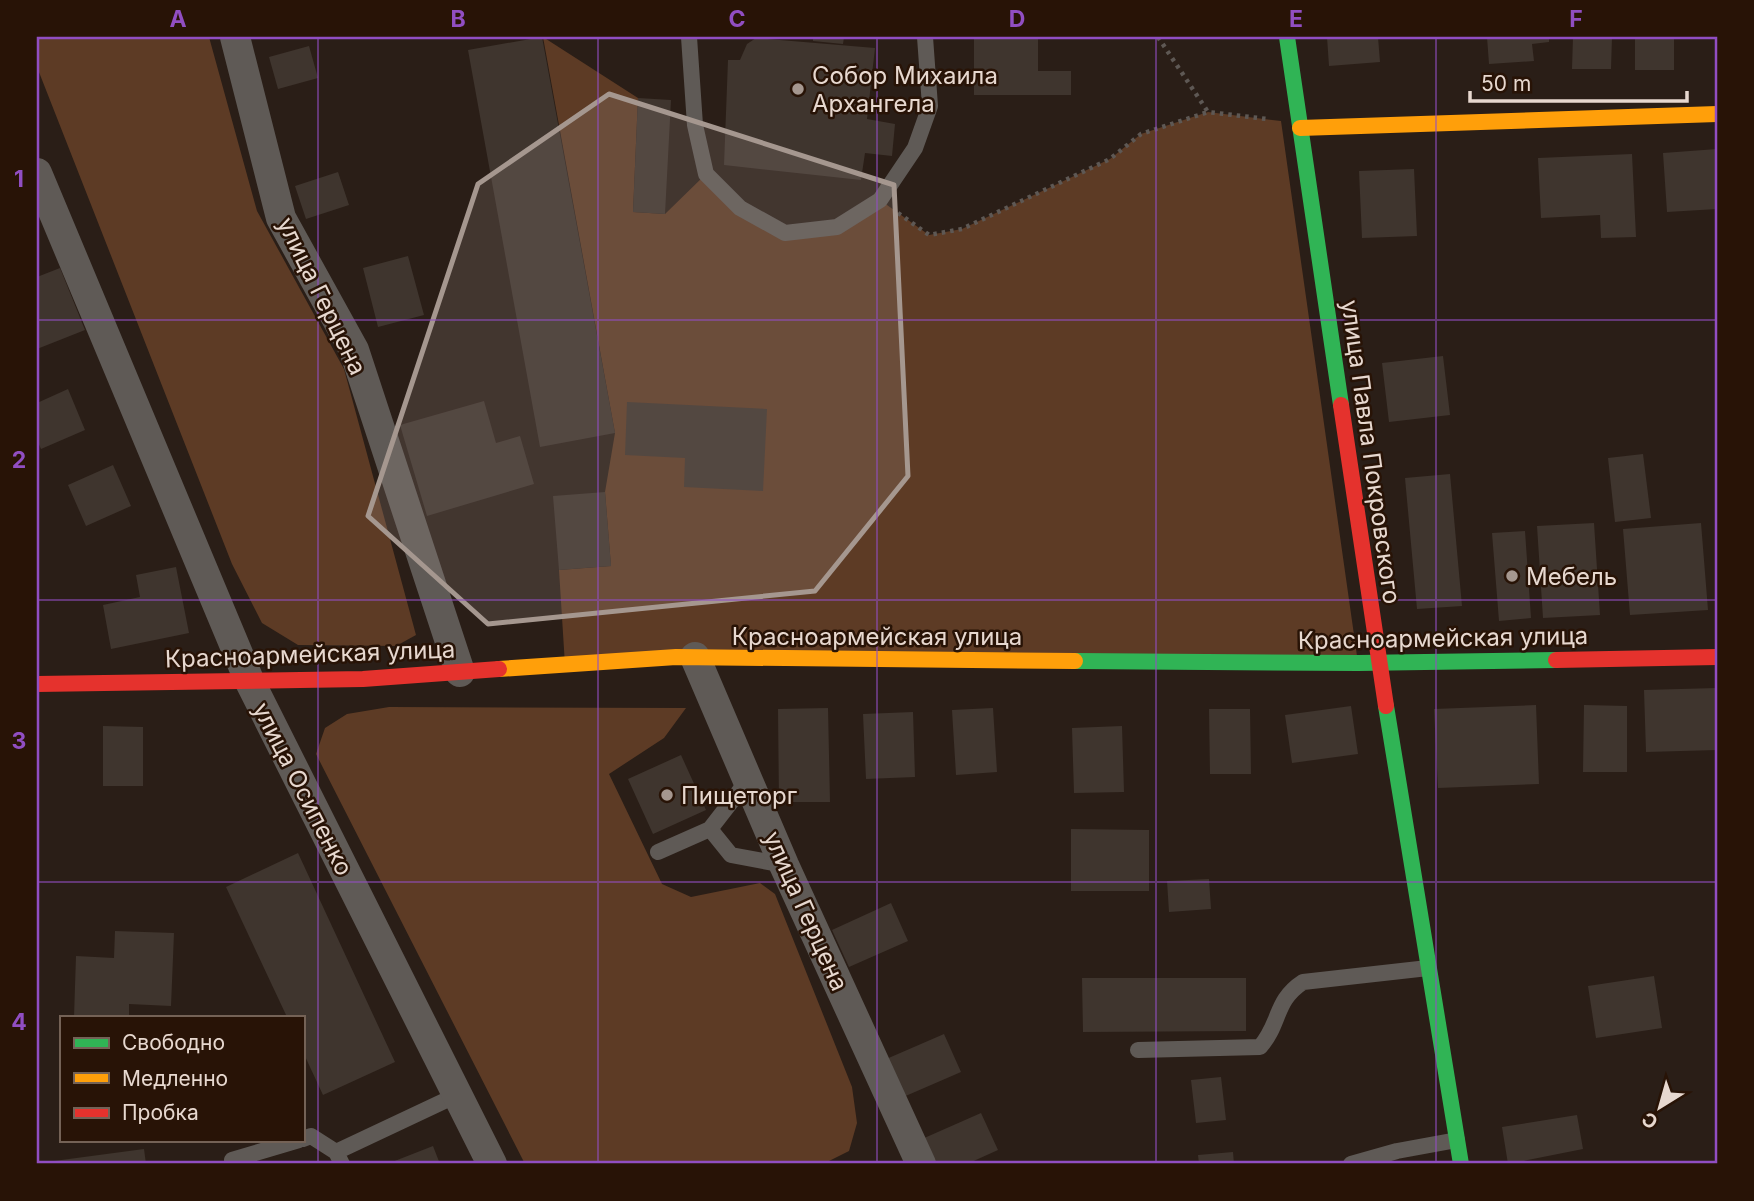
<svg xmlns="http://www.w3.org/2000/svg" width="1754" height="1201" viewBox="0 0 1754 1201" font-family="Inter,sans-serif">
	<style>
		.green { fill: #5d3b25 }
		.building { fill: #3f352e }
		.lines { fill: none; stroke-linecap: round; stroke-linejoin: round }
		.path { stroke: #5e5854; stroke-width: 4.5; stroke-dasharray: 3.5 5; stroke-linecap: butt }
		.lane { stroke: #5f5a56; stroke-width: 16 }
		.street { stroke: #5f5a56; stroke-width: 30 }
		.fast { stroke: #30b455; stroke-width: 16 }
		.slow { stroke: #ff9f0a; stroke-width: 16 }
		.jam { stroke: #e5322d; stroke-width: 16 }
		.marked { fill: #a5978f; fill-opacity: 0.2; stroke: #a5978f; stroke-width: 5; stroke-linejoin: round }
		.grid { fill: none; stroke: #914ec2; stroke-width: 2; stroke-opacity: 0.55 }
		.poi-dot { fill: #a5978f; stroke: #281306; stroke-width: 2.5 }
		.labels { text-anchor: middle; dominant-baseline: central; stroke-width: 5; stroke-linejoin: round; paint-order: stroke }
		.poi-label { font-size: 24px; fill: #e7d8cf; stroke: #281306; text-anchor: start }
		.street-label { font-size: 24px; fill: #e7d8cf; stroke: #281306 }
		.neatline { fill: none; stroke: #914ec2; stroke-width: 2.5 }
		.grid-label { font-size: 23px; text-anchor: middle; font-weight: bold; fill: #914ec2 }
	</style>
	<rect width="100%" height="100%" fill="#2a1e17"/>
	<path class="green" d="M37 37H209L257 211 344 369 416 635 396 646 298 645 262 623 232 564 37 67Z
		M543 37 638 98 633 212 665 214 706 174 785 233 837 227 880 200 929 235 962 229 1110 159 1141 134 1208 112 1281 121 1358 663 565 665 559 570 611 566 605 492 615 433Z
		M389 707 686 708 664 738 609 774 662 884 691 897 760 883 775 894 852 1087 857 1123 849 1151 823 1164H525L316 754 325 728 347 714Z"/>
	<path class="building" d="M542 37 615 433 540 447 468 50Z
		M813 37H844L843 44 813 41Z
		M974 37H1038V71H1071V95H974Z
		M1327 37H1378L1380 62 1329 66Z
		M1487 37H1549V42L1532 44 1534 61 1489 64Z
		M1573 37H1612L1611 69H1572Z
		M1635 37H1674V70H1635Z
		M756 38 875 48 867 119 895 124 892 156 865 153 861 180 724 165 728 60H740L747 44Z
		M309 46 318 78 278 89 269 57Z
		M638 98 671 100 665 214 633 212Z
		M1717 149V209L1667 212 1663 153Z
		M1632 154 1636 237 1601 238 1600 215 1541 218 1538 158Z
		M1414 169 1417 236 1362 238 1359 171Z
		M338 172 349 205 306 219 295 186Z
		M408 256 424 315 378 327 363 268Z
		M60 268 85 330 37 349V277Z
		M1443 356 1450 415 1389 422 1382 363Z
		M68 389 85 430 41 449 37 440V403Z
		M484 401 496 443 520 436 534 484 427 516 400 425Z
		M627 402 767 409 763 491 684 487 685 458 625 455Z
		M1643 454 1651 518 1615 522 1608 458Z
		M113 465 131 506 86 526 68 485Z
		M1450 474 1462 606 1417 609 1405 478Z
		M605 492 611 566 559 570 553 496Z
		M1594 523 1600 615 1543 618 1537 526Z
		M1701 523 1708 610 1630 615 1623 529Z
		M1525 531 1531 618 1499 621 1492 533Z
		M176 567 189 633 111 649 103 605 140 597 136 575Z
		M1717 688V750L1646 752 1644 690Z
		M1536 705 1539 784 1438 788 1434 709Z
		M1584 705 1627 706V772H1583Z
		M1351 706 1358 754 1292 763 1285 715Z
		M828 708 830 802H779L778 709Z
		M993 708 997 772 956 775 952 710Z
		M1209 709H1250L1251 774H1210Z
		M913 712 915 777 866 779 863 714Z
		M103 726 143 727V786H103Z
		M1122 726 1124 792 1074 793 1072 728Z
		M681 755 706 810 653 834 628 779Z
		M1071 829 1149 830V891H1071Z
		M298 853 395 1062 323 1095 303 1052V1017H287L226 887Z
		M1209 879 1211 909 1169 912 1167 881Z
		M891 903 908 941 849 967 832 930Z
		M115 931 174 933 171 1006 129 1004V1017H74L76 956 114 958Z
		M1654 976 1662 1028 1596 1038 1588 986Z
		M1082 978H1246V1031L1083 1032Z
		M944 1034 961 1072 901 1098 884 1060Z
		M1221 1077 1226 1120 1196 1123 1191 1080Z
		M981 1113 998 1150 967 1164H933L922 1139Z
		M1577 1115 1583 1149 1508 1164 1502 1127Z
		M433 1146 440 1164H387Z
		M144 1149 146 1164H39V1163Z
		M1233 1152 1234 1164H1199L1198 1155Z"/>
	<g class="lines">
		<path class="path" d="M1158 37 1208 112 1267 119
			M898 213 929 235 962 229 1110 159 1141 134 1208 112"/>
		<path class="lane" d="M689 37 695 125 706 174 740 208 785 233 837 227 880 200 915 148 930 106 925 37
			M710 829 731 855 784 865
			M658 852 710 829 748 780
			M1138 1050 1260 1047C1281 1023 1274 1001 1303 982L1428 968
			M303 1139 311 1136 336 1152
			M232 1160 299 1140
			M342 1164 336 1152 457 1095
			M1351 1164 1397 1151 1457 1140"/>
		<path class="street" d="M235 37 281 218 354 350 460 672
			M37 173 249 680 492 1164
			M695 657 784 865 921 1164"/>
		<path class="fast" d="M1287 37 1341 405
			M1075 661 1358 663 1556 660
			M1386 706 1461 1164"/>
		<path class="slow" d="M1300 128 1717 114
			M499 669 676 657 1075 661"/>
		<path class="jam" d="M1341 405 1386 706
			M1556 660 1717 657
			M37 684 363 679 499 669"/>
	</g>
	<path class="marked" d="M609 94 894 185 908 476 815 591 488 624 368 516 478 184Z"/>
	<path class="grid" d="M318 37V1164M598 37V1164M877 37V1164M1156 37V1164M1436 37V1164M37 320H1717M37 600H1717M37 882H1717"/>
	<g class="poi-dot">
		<circle cx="798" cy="89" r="7"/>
		<circle cx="1512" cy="576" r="7"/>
		<circle cx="667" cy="795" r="7"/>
	</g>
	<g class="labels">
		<g class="poi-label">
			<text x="812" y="75">Собор Михаила<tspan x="812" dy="28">Архангела</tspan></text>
			<text x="1526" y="576">Мебель</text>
			<text x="681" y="795">Пищеторг</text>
		</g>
		<g class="street-label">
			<text transform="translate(322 296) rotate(64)">улица Герцена</text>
			<text transform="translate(1371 452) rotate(82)">улица Павла Покровского</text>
			<text x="877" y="636">Красноармейская улица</text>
			<text transform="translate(1443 638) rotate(-1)">Красноармейская улица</text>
			<text transform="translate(310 654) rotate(-2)">Красноармейская улица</text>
			<text transform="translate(303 789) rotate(63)">улица Осипенко</text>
			<text transform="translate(806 911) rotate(66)">улица Герцена</text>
		</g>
	</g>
	<rect width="1754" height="1201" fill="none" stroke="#281306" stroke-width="77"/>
	<rect x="60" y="1016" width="245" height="126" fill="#281306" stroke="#746256" stroke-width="2"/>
	<rect x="74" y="1038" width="35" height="10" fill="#30b455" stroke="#746256" stroke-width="2"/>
	<text x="122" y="1050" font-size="21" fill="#e7d8cf">Свободно</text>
	<rect x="74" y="1073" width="35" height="10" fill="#ff9f0a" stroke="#746256" stroke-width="2"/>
	<text x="122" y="1086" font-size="21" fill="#e7d8cf">Медленно</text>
	<rect x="74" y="1108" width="35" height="10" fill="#e5322d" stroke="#746256" stroke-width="2"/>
	<text x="122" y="1120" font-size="21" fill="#e7d8cf">Пробка</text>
	<g transform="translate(1660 1107) rotate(217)" stroke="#281306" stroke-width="5" paint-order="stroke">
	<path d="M0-5L12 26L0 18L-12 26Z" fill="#e7d8cf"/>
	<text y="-10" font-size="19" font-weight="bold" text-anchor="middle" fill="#e7d8cf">С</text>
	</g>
	<path d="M1470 91v10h217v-10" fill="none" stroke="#e7d8cf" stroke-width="3.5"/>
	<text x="1481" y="91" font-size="21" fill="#e7d8cf" stroke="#281306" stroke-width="5" paint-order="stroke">50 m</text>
	<rect x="38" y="38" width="1678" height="1124" class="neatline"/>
	<g class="grid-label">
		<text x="178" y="27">A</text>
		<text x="458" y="27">B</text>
		<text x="737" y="27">C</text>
		<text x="1017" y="27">D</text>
		<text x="1296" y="27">E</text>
		<text x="1576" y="27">F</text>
		<text x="19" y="187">1</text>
		<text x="19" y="468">2</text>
		<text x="19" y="749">3</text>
		<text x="19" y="1030">4</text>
	</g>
</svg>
